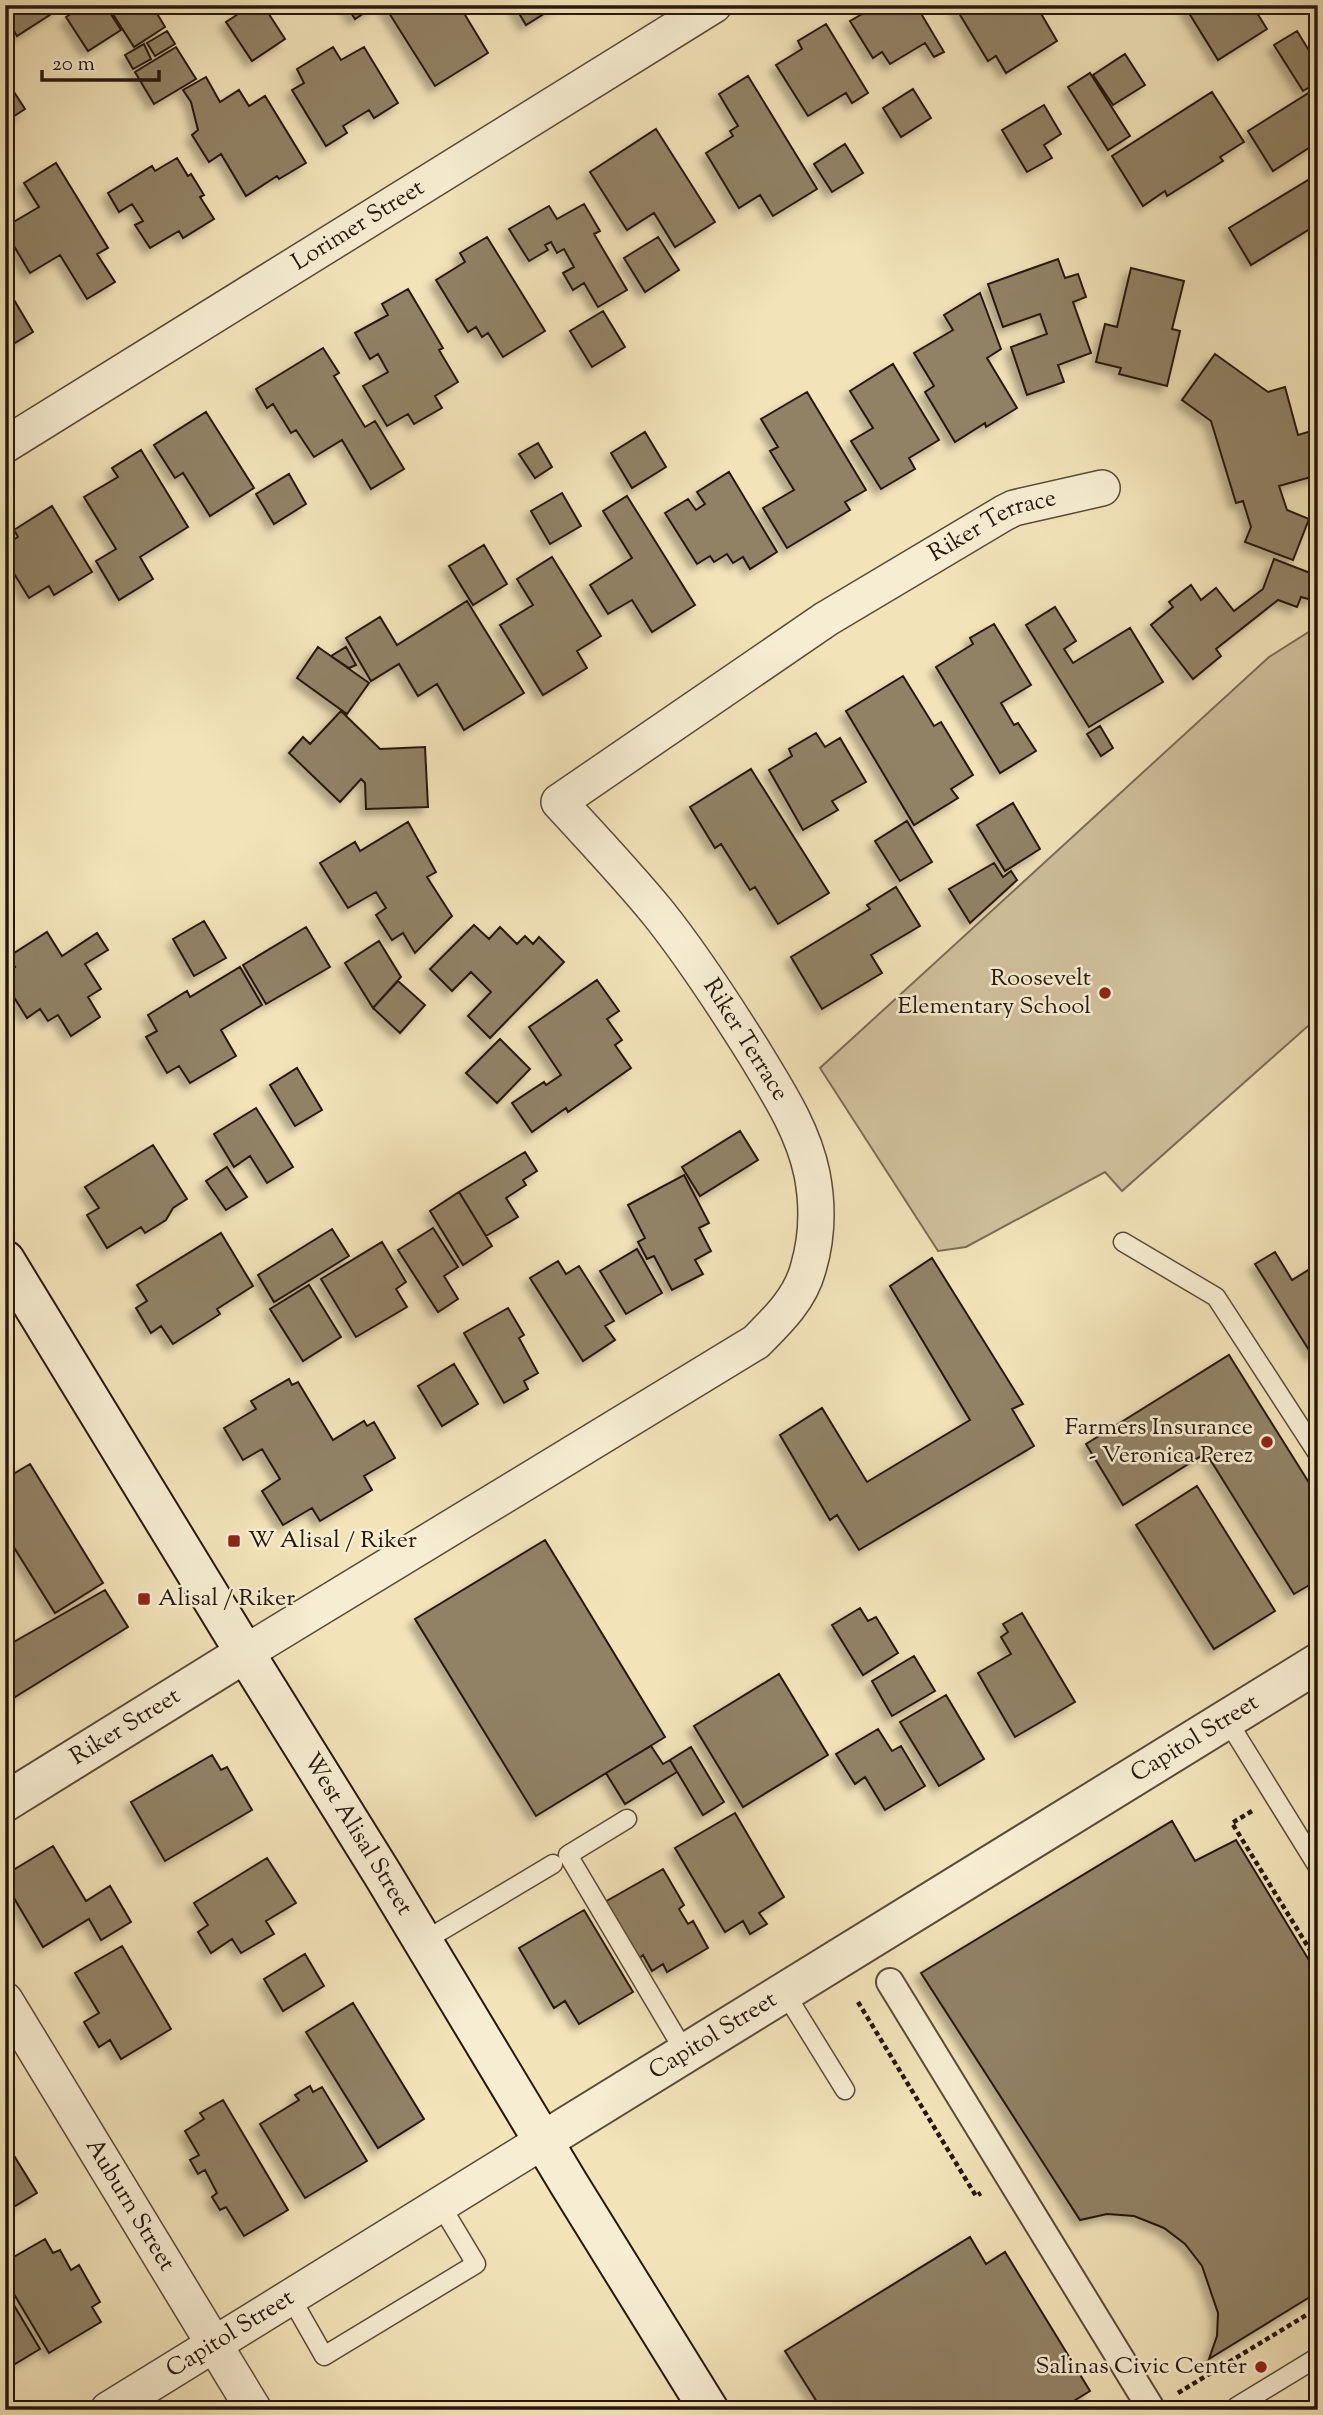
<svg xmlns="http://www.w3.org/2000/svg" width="1323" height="2415" viewBox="0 0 1323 2415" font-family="'Sorts Mill Goudy',serif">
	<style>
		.green { fill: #cfc09c; stroke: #7b6c54; stroke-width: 2 }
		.building { fill: #918266; stroke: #27180c; stroke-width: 2; filter: url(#shadow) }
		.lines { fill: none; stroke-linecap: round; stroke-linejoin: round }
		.service-casing { stroke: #5a4b37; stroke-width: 21 }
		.pedestrian-casing { stroke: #5a4b37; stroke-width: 30 }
		.minor-casing { stroke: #5a4b37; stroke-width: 38 }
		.tertiary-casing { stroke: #5a4b37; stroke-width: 42 }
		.secondary-casing { stroke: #27180c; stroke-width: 42 }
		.path { stroke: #27180c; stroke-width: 4.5; stroke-dasharray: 5 3.5; stroke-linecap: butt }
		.service { stroke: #f7edd2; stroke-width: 18 }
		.pedestrian { stroke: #f7edd2; stroke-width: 26 }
		.minor { stroke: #f7edd2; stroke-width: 35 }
		.tertiary { stroke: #f7edd2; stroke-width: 38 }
		.secondary { stroke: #f7edd2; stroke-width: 38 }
		.poi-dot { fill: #8f2418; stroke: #f7edd2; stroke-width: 2.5 }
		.labels { text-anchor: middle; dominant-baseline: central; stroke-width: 5; stroke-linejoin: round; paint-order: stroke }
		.street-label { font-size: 24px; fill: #27180c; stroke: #f7edd2 }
		.poi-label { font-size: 24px; fill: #27180c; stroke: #f7edd2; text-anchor: end }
	</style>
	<defs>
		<filter id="shadow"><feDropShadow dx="-6" dy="6" stdDeviation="3.5" flood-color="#0004"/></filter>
	</defs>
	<rect width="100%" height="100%" fill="#f2e3b9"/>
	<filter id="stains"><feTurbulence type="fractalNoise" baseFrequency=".00286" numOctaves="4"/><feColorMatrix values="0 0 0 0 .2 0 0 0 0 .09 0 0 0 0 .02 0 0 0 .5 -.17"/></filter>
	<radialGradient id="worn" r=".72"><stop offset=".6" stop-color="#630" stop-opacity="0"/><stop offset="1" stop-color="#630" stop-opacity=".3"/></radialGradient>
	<path class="green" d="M1318 626V1020L1308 1026 1122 1191 1105 1172 966 1247 938 1251 820 1068 1269 657Z"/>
	<path class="building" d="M5 5H56L59 9 17 36 5 16Z
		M85 5H105L121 30 88 51 66 17Z
		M107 5H152L165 27 134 47Z
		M252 5H263L285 39 252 61 226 22Z
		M346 5H376L355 19Z
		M384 5H410L412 9 417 5H459L488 53 435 86Z
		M514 5H558L526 25Z
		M873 5H916L944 52 934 57 925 43 890 64 882 52 873 58 850 21 874 7Z
		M954 5H1036L1057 41 1006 73 996 56 988 61Z
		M1184 5H1252L1267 29 1218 60Z
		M826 24 868 93 852 103 846 93 808 116 776 65 802 49 798 41Z
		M167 31 175 44 155 56 147 43Z
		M1297 31 1318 65V82L1303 91 1274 45Z
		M144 44 151 59 133 69 125 55Z
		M176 47 196 79 154 104 135 72Z
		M333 47 341 60 364 47 398 103 374 118 369 110 343 126 347 133 326 146 292 90 304 83 297 69Z
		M1125 54 1145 85 1113 105 1093 75Z
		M1090 73 1130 136 1108 150 1068 87Z
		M748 76 817 189 773 216 760 195 739 208 706 153 733 136 730 131 738 126 719 94Z
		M206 77 220 102 239 90 249 106 265 96 306 163 279 179 277 176 246 196 221 154 209 162 192 135 198 130 191 102 183 90Z
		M5 78 25 109 5 122Z
		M1318 87V142L1273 171 1248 131Z
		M913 89 931 118 901 137 883 108Z
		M1212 92 1244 142 1220 157 1223 161 1167 196 1165 191 1143 206 1112 156Z
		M1044 105 1061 134 1044 145 1052 158 1027 172 1002 130Z
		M656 129 715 222 675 247 654 213 627 230 590 172Z
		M845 144 863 173 832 192 814 164Z
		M177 158 188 176 191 174 204 195 200 197 214 219 183 238 179 231 150 248 135 225 143 221 132 204 119 212 108 193 152 166 155 171Z
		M56 163 108 248 97 254 115 282 87 299 60 255 30 273 5 231V227L39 207 24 183Z
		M1318 174V224L1251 265 1229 228Z
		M584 204 600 231 594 234 627 290 598 307 584 283 573 290 563 273 574 267 564 249 557 253 551 242 545 245 548 250 529 261 509 229 549 206 557 219Z
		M487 237 545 331 503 357 488 333 482 337 476 327 468 332 436 280 465 262 460 253Z
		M658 237 679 270 645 292 624 258Z
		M1058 259 1065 278 1078 274 1086 297 1073 302 1091 353 1058 365 1064 382 1027 395 1011 347 1047 334 1040 314 1003 327 988 284Z
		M1131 268 1184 281 1172 329 1180 331 1167 386 1119 374 1121 368 1096 362 1105 324 1117 327Z
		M7 288 33 332 5 349V289Z
		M408 289 443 348 439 350 458 382 435 396 442 408 414 424 408 414 387 426 363 386 388 372 378 354 370 359 355 333 388 315 382 304Z
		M980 293 1001 349 987 358 1017 408 986 427 985 423 955 442 925 392 934 386 914 353 953 330 944 315Z
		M603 311 625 347 592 367 570 331Z
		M323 348 339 373 334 376 365 427 375 421 404 469 371 489 342 440 314 457 296 430 291 433 273 404 267 408 256 389Z
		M1215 354 1268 392 1285 387 1298 435 1318 429V475L1279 486 1287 510 1309 519 1293 560 1245 542 1251 527 1243 501 1236 503 1211 421 1182 400Z
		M893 364 939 440 909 458 915 469 881 489 851 441 873 428 850 391Z
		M807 392 866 490 845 502 850 510 787 548 763 508 794 490 770 451 778 447 761 419Z
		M206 412 254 488 210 516 183 473 175 478 154 445Z
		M645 432 666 467 632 488 611 453Z
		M538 443 552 467 535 478 519 454Z
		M141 450 188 527 140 557 153 579 119 600 96 561 116 549 84 497 118 477 112 468Z
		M729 472 777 552 750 569 743 557 733 563 727 554 714 562 710 556 697 564 665 513 688 499 696 510 705 504 697 492Z
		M289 474 306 504 274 524 256 494Z
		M562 493 581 526 550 544 531 511Z
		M627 496 695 605 652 632 632 600 608 614 590 585 632 558 603 511Z
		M52 506 92 572 54 595 49 586 29 598 5 559V545L18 537 14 530Z
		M484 545 507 584 473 605 449 566Z
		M552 557 601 636 577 651 587 668 543 695 500 625 533 605 517 579Z
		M1274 559 1318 576V585L1312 600 1301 597 1297 607 1278 600 1216 649 1221 656 1193 679 1151 625 1173 607 1169 602 1191 585 1201 600 1216 588 1234 611 1263 589Z
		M467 601 524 693 464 730 437 684 418 696 399 664 371 681 346 638 380 617 397 645Z
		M1055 607 1076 641 1064 649 1073 663 1130 628 1163 682 1089 727 1026 625Z
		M994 624 1031 685 1001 703 1014 725 1018 723 1036 751 1000 773 936 667 973 644 970 638Z
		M318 647 369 683 347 714 297 678Z
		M346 647 356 665 349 668 331 656Z
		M903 676 934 726 941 722 973 775 951 789 958 798 914 825 846 711Z
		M341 711 380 749 425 747 428 807 366 809 365 783 361 779 340 802 289 753 303 737 310 744Z
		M1100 726 1113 748 1101 756 1087 734Z
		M816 733 825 747 840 738 866 782 832 801 838 810 803 830 769 770 792 756 789 749Z
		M751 769 829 893 778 924 755 887 750 890 721 844 715 848 690 807Z
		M1013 803 1040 849 1005 871 977 825Z
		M907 821 932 862 900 881 875 841Z
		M408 822 436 872 427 877 452 916 415 953 403 933 392 940 376 915 386 908 376 892 348 908 320 863 355 842 360 851Z
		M994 863 1003 877 1011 871 1017 880 970 923 949 889Z
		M896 887 920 926 871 955 882 973 822 1009 791 957 870 909 867 905Z
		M204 921 226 958 194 976 173 939Z
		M474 925 489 939 500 927 517 944 525 936 533 944 539 937 564 962 490 1038 468 1016 491 992 471 972 452 991 430 969Z
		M306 927 330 967 266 1004 243 965Z
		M47 932 62 956 97 933 108 950 85 964 101 989 88 997 100 1017 71 1036 58 1015 48 1021 40 1009 27 1018 5 983V973L15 967 8 957Z
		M379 941 401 977 373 1008 345 963Z
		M240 967 262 1005 221 1030 236 1056 190 1083 179 1066 167 1073 146 1037 157 1031 148 1015 187 991 190 997Z
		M597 980 619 1011 607 1019 622 1040 615 1045 631 1068 568 1112 566 1108 532 1132 512 1103 544 1082 546 1085 561 1075 529 1027Z
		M398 981 425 1005 400 1033 373 1008Z
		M500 1039 530 1069 497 1103 466 1073Z
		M297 1068 322 1110 295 1126 270 1085Z
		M256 1108 293 1167 267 1183 250 1156 234 1167 214 1134Z
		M740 1131 758 1160 700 1196 682 1167Z
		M153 1145 187 1199 173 1208 166 1220 145 1233 141 1227 107 1248 87 1215 99 1208 85 1187Z
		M525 1152 537 1171 523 1180 526 1185 506 1198 518 1217 486 1236 459 1192Z
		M227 1167 247 1197 226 1210 206 1181Z
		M684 1175 709 1223 699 1228 711 1251 695 1260 703 1274 672 1290 654 1256 647 1259 638 1242 645 1238 628 1205Z
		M459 1192 492 1246 463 1265 430 1211Z
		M433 1228 458 1267 444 1276 458 1299 438 1312 398 1250Z
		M332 1229 349 1256 274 1302 258 1275Z
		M221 1233 253 1286 217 1309 220 1314 173 1344 161 1326 151 1333 136 1308 147 1301 137 1285Z
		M382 1242 406 1282 396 1289 407 1307 356 1337 321 1279Z
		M637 1249 662 1293 626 1314 600 1271Z
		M1275 1252 1292 1280 1318 1264V1352L1312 1355 1255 1264Z
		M932 1258 1023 1404 1012 1409 1034 1446 859 1550 837 1515 830 1520 780 1435 822 1408 867 1482 970 1420 890 1286Z
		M558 1261 566 1274 579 1266 614 1321 605 1326 615 1340 583 1361 530 1278Z
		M309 1285 341 1337 303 1361 270 1309Z
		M508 1308 524 1335 519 1338 538 1373 524 1381 528 1389 504 1403 464 1333Z
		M1229 1355 1318 1497V1580L1294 1594 1206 1453 1123 1505 1086 1444Z
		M454 1364 478 1404 442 1426 418 1386Z
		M289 1379 292 1385 298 1382 333 1440 364 1421 367 1426 374 1422 395 1458 364 1476 372 1490 320 1521 312 1508 283 1525 262 1491 280 1479 262 1449 243 1460 224 1428 256 1409 251 1401Z
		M30 1464 103 1583 55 1613 13 1546 5 1551V1479Z
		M1197 1486 1275 1611 1214 1649 1136 1525Z
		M545 1540 665 1737 536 1816 415 1619Z
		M105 1590 128 1627 7 1702 5 1647Z
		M860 1608 868 1621 876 1617 898 1653 863 1675 832 1625Z
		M1022 1613 1075 1702 1015 1737 978 1673 1011 1654 1001 1637 1008 1632 1003 1624Z
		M914 1656 935 1691 892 1716 872 1681Z
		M779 1674 828 1755 743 1807 694 1726Z
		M946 1695 984 1759 939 1786 900 1722Z
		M878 1729 892 1751 901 1746 925 1786 885 1810 865 1777 855 1784 836 1754Z
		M651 1746 663 1764 670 1760 677 1772 625 1804 606 1773Z
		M691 1747 724 1802 703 1815 670 1760Z
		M212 1755 221 1770 227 1767 252 1810 165 1861 131 1802Z
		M735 1813 784 1897 759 1913 767 1924 750 1934 743 1921 725 1932 675 1848Z
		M1172 1821 1195 1861 1236 1840 1318 1975V2292L1209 2359 1217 2336 1218 2313 1202 2266 1185 2244 1164 2228 1134 2216 1107 2214 1080 2220 921 1973Z
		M53 1846 86 1901 110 1886 131 1922 101 1940 89 1919 43 1947 5 1883V1875Z
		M267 1858 296 1903 266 1921 274 1934 241 1953 232 1939 211 1953 198 1932 208 1925 194 1903Z
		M663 1869 684 1905 679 1909 688 1924 693 1921 708 1948 667 1972 663 1964 652 1971 643 1955 637 1960 603 1903Z
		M584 1910 633 1992 579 2024 565 2001 554 2008 519 1948Z
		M122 1946 171 2029 121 2059 110 2040 99 2047 84 2022 99 2013 75 1973Z
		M305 1954 324 1986 283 2011 264 1979Z
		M353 2003 424 2119 378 2148 306 2032Z
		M310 2086 313 2092 322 2087 367 2161 305 2198 260 2124 299 2100 295 2095Z
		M223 2100 288 2210 244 2236 226 2207 220 2210 212 2197 217 2193 205 2170 198 2174 190 2160 199 2155 185 2131 204 2119 200 2113Z
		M5 2141 37 2193 5 2212Z
		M970 2237 986 2264 1005 2252 1090 2391 1059 2410H822L785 2351Z
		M45 2239 53 2253 60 2250 71 2270 79 2265 100 2302 92 2307 101 2322 49 2353 5 2279V2262Z
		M12 2302 40 2349 5 2370V2306Z"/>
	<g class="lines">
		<defs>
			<path id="service" d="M1123 1242 1216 1297 1318 1454
				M1227 1720 1318 1867
				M627 1819 568 1855 686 2054
				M424 1941 553 1864
				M785 1993 845 2090
				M291 2298 324 2356 476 2264 440 2204
				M1236 2407 1318 2357"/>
			<path id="pedestrian" d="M890 1982 1152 2410"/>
			<g id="minor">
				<path id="s1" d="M5 445 714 5"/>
				<path id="s2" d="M245 1653 756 1342C777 1321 800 1299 808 1269 817 1239 818 1205 812 1174 803 1130 778 1092 755 1054 725 1006 694 958 659 914 627 875 593 839 559 802L826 619 1004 513 1014 508 1102 488"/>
				<path id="s3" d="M5 2000 254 2410"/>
				<path id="s4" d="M108 2410 543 2141"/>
			</g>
			<g id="tertiary">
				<path id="s5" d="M5 1802 245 1653"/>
				<path id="s6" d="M543 2141 1318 1663"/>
			</g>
			<g id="secondary">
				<path id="s7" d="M5 1260 245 1653 383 1875 569 2184 709 2410"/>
			</g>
		</defs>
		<use href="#service" class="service-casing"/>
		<use href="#pedestrian" class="pedestrian-casing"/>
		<use href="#minor" class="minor-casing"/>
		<use href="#tertiary" class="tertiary-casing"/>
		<use href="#secondary" class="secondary-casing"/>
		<path class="path" d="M1252 1811 1232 1823 1318 1963
			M858 2002 976 2196 981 2193
			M1178 2393 1318 2308"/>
		<use href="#service" class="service"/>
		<use href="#pedestrian" class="pedestrian"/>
		<use href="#minor" class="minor"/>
		<use href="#tertiary" class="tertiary"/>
		<use href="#secondary" class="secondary"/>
	</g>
	<g class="poi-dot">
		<circle cx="1105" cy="993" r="7"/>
		<circle cx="1267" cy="1442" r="7"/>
		<rect x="227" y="1534" width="14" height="14" rx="3.5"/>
		<rect x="137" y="1592" width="14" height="14" rx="3.5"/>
		<circle cx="1261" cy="2367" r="7"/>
	</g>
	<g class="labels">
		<g class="street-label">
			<text stroke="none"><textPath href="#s1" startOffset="416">Lorimer Street</textPath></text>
			<text stroke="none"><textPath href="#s2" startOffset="1754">Riker Terrace</textPath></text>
			<text transform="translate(745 1040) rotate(58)">Riker Terrace</text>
			<text stroke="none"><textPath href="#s5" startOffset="142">Riker Street</textPath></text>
			<text stroke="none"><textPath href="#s6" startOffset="766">Capitol Street</textPath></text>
			<text stroke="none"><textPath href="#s7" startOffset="674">West Alisal Street</textPath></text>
			<text stroke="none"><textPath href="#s6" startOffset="200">Capitol Street</textPath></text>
			<text stroke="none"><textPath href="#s3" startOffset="240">Auburn Street</textPath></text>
			<text stroke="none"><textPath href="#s4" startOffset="144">Capitol Street</textPath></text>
		</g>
		<g class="poi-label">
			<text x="1091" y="979">Roosevelt<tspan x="1091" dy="28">Elementary School</tspan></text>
			<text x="1253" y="1428">Farmers Insurance<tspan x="1253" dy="28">- Veronica Perez</tspan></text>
			<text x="248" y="1541" text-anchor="start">W Alisal / Riker</text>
			<text x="158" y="1599" text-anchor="start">Alisal / Riker</text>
			<text x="1247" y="2367">Salinas Civic Center</text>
		</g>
	</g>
	<rect width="1323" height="2415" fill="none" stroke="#f2e3b9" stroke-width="28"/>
	<rect x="7" y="7" width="1309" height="2401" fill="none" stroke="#27180c" stroke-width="3.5"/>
	<rect x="14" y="14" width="1295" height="2387" fill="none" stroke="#27180c" stroke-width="2"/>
	<path d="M42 70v10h117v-10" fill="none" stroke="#27180c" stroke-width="3.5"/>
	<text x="52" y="70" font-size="21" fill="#27180c" stroke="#f7edd2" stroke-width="5" paint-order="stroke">20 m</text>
	<rect width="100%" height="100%" filter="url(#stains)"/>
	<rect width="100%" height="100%" fill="url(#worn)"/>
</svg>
